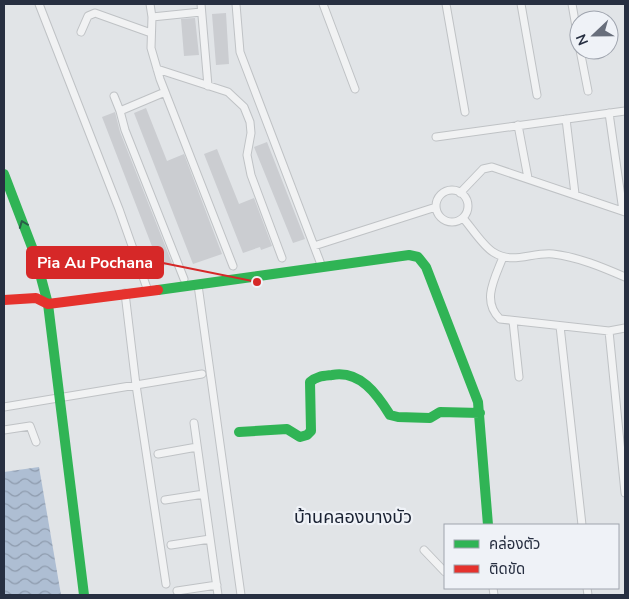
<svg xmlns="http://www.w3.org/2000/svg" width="629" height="599" viewBox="0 0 629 599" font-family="'Nunito Sans','Noto Sans Thai',sans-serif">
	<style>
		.water { fill: url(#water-waves) }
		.building { fill: #cbcdd1 }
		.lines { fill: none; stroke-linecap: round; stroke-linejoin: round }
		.street-casing { stroke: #bfc2c5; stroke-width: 9 }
		.street { stroke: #f1f2f3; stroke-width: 7 }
		.fast { stroke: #30b455; stroke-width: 10 }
		.jam { stroke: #e5322d; stroke-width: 10 }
		.oneway { stroke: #2a5e48 }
		.labels { text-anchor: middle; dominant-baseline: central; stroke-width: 4.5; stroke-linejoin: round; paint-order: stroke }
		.quarter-label { font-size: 18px; fill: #192132; stroke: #eff2f7 }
		.leader { fill: none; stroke: #d62828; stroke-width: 2 }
		.callout-dot { fill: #d62828; stroke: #eff2f7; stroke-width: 2 }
		.callout { fill: #d62828; stroke: #d62828; stroke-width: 2 }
		.callout-label { font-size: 16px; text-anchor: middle; font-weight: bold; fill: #fff }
	</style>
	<defs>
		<pattern id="water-waves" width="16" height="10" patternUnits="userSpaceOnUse" patternTransform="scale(1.25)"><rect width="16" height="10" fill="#aebed3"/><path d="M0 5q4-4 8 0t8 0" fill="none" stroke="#8e9bad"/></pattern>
	</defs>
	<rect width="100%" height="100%" fill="#e1e4e7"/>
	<path class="water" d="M39 467 61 595H4V472Z"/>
	<path class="building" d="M226 13 229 64 216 65 212 14Z
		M195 18 199 55 184 56 181 19Z
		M146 108 167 161 184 154 222 254 193 264 134 113Z
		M115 112 120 132 172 263 160 267 102 117Z
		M267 142 305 239 293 243 254 147Z
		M217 149 239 204 254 198 272 246 261 250 260 247 243 253 204 154Z"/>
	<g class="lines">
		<defs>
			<path id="street" d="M39 4 119 209 148 291
				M150 4 152 17 151 48 160 79 233 266
				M201 4 208 86
				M236 4 240 52 322 267
				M323 4 355 89
				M446 4 465 112
				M521 4 537 95
				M572 4 579 44
				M152 17 201 12
				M81 32 88 16 95 13 151 33
				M580 50 588 91
				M157 69 228 92 244 107 250 122 251 133 247 155 251 175 282 258
				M165 92 120 111 125 130 184 279
				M114 96 120 111
				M609 113 623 211
				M566 119 575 194
				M518 125 528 178
				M436 137 625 111
				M436 206a16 16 0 1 1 32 0a16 16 0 1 1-32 0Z
				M460 193 483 169 492 167 625 212
				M463 218C471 227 483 246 493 252 513 265 531 252 553 254 578 257 602 267 625 277
				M314 246 436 207
				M503 257C495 278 481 301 500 319L609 331 625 328
				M198 285 241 595
				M125 293 136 385 166 584
				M513 321 519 377
				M560 326 582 525
				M609 331 625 493
				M4 407 202 374
				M194 423 218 595
				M4 430 30 426 36 442
				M158 454 197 447
				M165 500 204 494
				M171 545 210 539
				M424 550 445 572
				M493 588 494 595
				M587 588 588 595
				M177 591 217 585"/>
		</defs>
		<use href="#street" class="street-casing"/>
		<use href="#street" class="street"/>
		<path class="fast" d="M4 174 35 255 48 304 84 595
			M158 290 409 255 418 257 426 267 478 402 488 525
			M239 432 287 429 300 437 307 435 311 431 310 382C317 376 323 376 332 375 360 370 377 394 390 415L398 417 430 418 440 412 480 413"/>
		<path class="jam" d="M4 300 36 298 48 304 158 290"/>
	</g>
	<defs><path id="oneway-chevron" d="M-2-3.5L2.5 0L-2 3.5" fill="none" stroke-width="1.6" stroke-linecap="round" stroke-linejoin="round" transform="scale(1.25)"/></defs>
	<use class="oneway" href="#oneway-chevron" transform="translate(23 224) rotate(-111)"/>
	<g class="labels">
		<g class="quarter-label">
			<text x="353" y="517">บ้านคลองบางบัว</text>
		</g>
	</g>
	<path class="leader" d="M257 282L163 263"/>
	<circle class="callout-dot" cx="257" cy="282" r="5"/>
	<rect class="callout" x="27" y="247" width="136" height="31" rx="5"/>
	<g class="callout-label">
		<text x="95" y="268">Pia Au Pochana</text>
	</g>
	<rect width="629" height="599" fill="none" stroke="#272f41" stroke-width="10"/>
	<rect x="444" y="524" width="175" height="65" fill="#eff2f7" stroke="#9fa4ae"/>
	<rect x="454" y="540" width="25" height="8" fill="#30b455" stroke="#9fa4ae"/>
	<text x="489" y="549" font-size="15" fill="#272f41">คล่องตัว</text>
	<rect x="454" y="565" width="25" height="8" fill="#e5322d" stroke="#9fa4ae"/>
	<text x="489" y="574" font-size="15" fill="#272f41">ติดขัด</text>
	<g transform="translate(594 35) rotate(248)"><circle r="24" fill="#eff2f7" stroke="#9fa4ae"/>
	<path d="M0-4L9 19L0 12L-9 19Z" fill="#686e7b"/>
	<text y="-8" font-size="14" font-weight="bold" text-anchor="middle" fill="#272f41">N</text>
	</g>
</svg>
